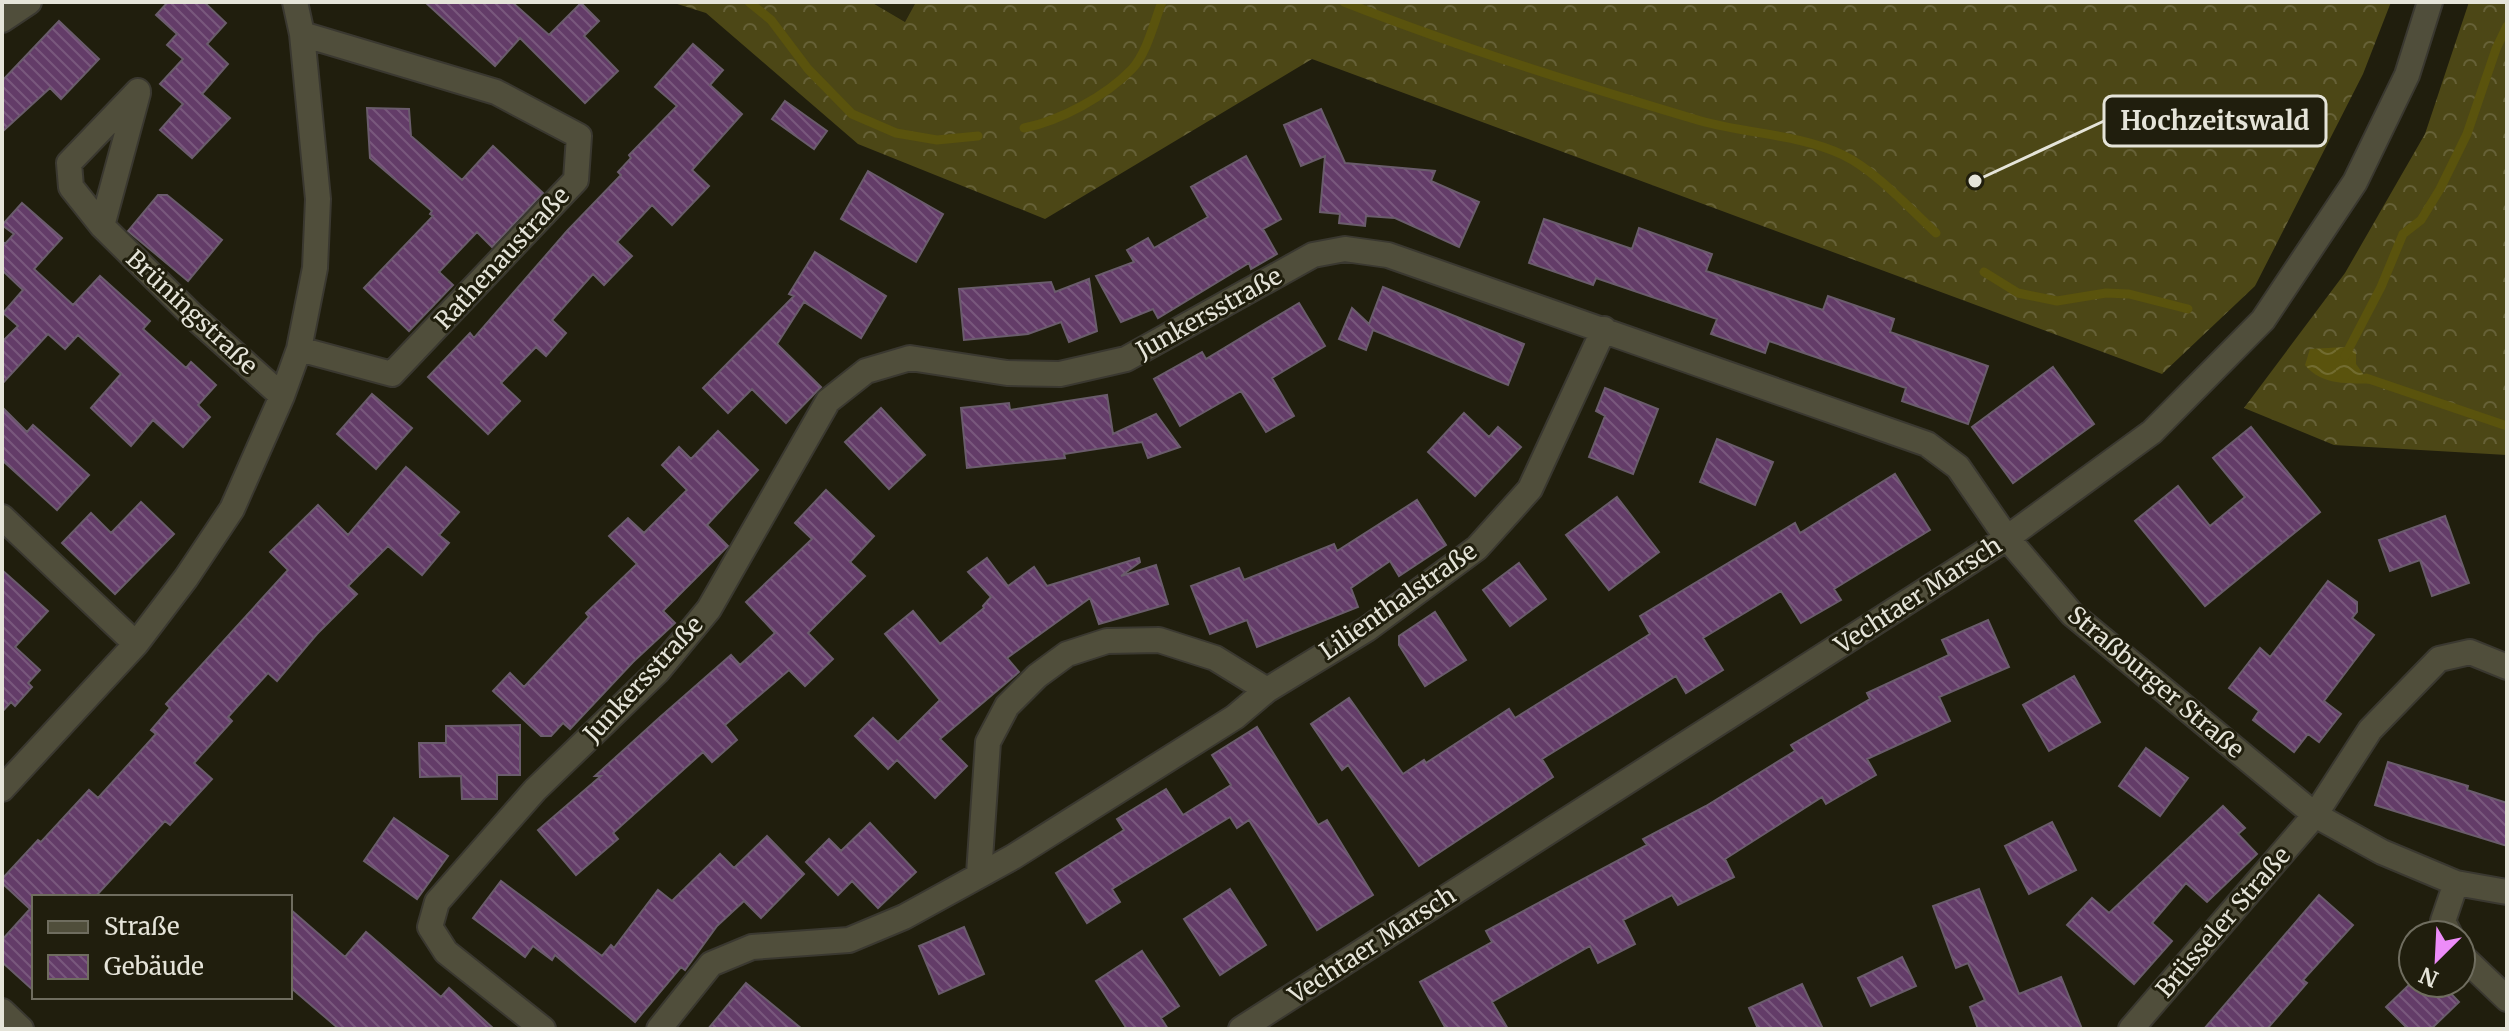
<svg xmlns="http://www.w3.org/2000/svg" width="2509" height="1031" viewBox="0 0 2509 1031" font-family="Merriweather,serif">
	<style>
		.built { fill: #2b280f }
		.forest { fill: url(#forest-crowns) }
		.water { fill: url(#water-waves) }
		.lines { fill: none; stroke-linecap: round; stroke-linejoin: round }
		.stream { stroke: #5a530d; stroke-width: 9 }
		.building { fill: url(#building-back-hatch); stroke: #6a5c6c; stroke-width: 2 }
		.minor-casing { stroke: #3a3830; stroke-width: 28 }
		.minor { stroke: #504e3b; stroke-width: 24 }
		.labels { text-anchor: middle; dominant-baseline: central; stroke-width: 6; stroke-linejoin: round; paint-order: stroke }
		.street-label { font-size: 24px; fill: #e5e4d9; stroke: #201e0d }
		.leader { fill: none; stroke: #e5e4d9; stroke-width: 3 }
		.callout-dot { fill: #e5e4d9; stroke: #201e0d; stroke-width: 3 }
		.callout { fill: #201e0d; stroke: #e5e4d9; stroke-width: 3 }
		.callout-label { font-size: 26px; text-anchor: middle; font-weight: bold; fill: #e5e4d9 }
	</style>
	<defs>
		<pattern id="forest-crowns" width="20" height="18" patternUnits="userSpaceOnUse" patternTransform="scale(2)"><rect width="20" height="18" fill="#4c4716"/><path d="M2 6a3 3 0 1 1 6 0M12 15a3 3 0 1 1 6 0" fill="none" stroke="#666137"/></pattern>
		<pattern id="water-waves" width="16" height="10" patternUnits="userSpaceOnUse" patternTransform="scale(2)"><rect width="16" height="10" fill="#5a530d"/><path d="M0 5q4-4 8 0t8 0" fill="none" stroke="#726c30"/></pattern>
		<pattern id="building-back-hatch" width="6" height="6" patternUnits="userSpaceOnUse" patternTransform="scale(2)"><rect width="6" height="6" fill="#633c68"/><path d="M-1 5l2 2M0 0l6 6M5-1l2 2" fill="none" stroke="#79587d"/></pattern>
	</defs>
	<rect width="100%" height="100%" fill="#201e0d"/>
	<path class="built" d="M871 2H916L905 22Z"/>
	<path class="forest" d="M671 2H871L905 22 916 2H2391L2363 74 2255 286 2162 374 1312 59 1045 219 858 144 706 13Z
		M2469 2H2507V455L2334 445 2244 408 2345 273 2425 134Z"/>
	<path class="water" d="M2346 347 2356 352V364L2364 375 2377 382 2375 384C2349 383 2322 386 2305 365L2310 349Z"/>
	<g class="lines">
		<path class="stream" d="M749 2 771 20 808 69 852 114 896 133 937 140 978 136
			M1344 2C1461 48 1580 85 1701 121 1747 134 1799 134 1843 155 1876 171 1909 208 1936 233
			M1024 128C1060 121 1106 96 1132 69 1147 53 1154 22 1162 2
			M1984 272 2018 293 2057 301 2106 293 2129 294 2188 309
			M2345 356 2381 287 2403 234 2421 220 2440 189 2467 134 2496 49 2507 26
			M2366 378 2507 426"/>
	</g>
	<path class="building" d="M168 2H204L226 23 207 44 228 64 202 94 230 118 192 158 160 130 183 104 160 84 183 59 167 45 177 34 156 15Z
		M425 2H512L549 35 581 3 599 21 584 36 618 71 585 103 520 38 495 66Z
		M59 21 99 59 61 99 50 88 2 132V81Z
		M693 44 723 70 710 85 742 114 692 170 709 186 672 225 652 205 617 242 632 256 604 285 593 274 552 320 566 333 546 356 536 347 501 383 520 401 488 434 428 377 470 333 474 338 567 231 621 175 618 172 631 158 629 155 677 106 655 87Z
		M785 101 827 131 814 149 772 119Z
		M367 108 409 109 411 136 462 180 493 146 543 193 492 247 477 232 439 272 453 285 409 331 364 288 433 216 430 214 432 211 370 158Z
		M1321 109 1345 163 1435 171 1431 181 1479 202 1459 247 1395 218 1366 216 1365 226 1339 223 1340 214 1320 212 1325 156 1301 166 1284 125Z
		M1246 156 1281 219 1263 229 1277 254 1251 269 1249 263 1158 318 1153 309 1121 322 1096 276 1134 262 1127 250 1148 238 1154 248 1208 217 1191 187Z
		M868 171 943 214 916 262 841 219Z
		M158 195H167L222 240 188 281 128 231Z
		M22 203 62 238 34 269 73 305 100 276 150 321 143 329 186 368 191 362 216 385 198 405 210 417 183 447 153 420 131 446 91 408 121 374 78 335 65 349 48 334 2 384V342L18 326 3 313 23 290 2 270V241L5 244 14 234 2 225Z
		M1544 219 1632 249 1639 228 1712 254 1706 271 1823 310 1828 296 1894 319 1890 332 1988 366 1968 424 1902 401 1906 388 1769 341 1765 353 1711 334 1717 319 1596 278 1593 285 1529 263Z
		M815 252 886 296 861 338 804 302 777 344 821 387 786 423 752 389 728 413 703 388 794 296 789 294Z
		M1089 279 1097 331 1069 342 1061 322 1028 334 964 340 959 289 1051 282 1055 292Z
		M1383 287 1524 344 1508 385 1373 330 1366 350 1339 339 1352 308 1369 324Z
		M1299 303 1325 346 1272 378 1294 416 1266 432 1241 391 1180 426 1154 379 1202 352 1206 359Z
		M2053 367 2094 424 2013 483 1972 427Z
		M1605 388 1658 409 1633 474 1589 457 1605 416 1596 411Z
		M372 394 412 428 376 469 337 434Z
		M1107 395 1113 434 1156 414 1180 447 1148 458 1142 442 1064 454 1065 458 967 468 961 408 1009 403 1010 410Z
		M2 407 27 432 33 425 89 475 57 510 2 460Z
		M881 408 925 455 889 489 845 442Z
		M1464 413 1489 437 1498 427 1521 447 1475 496 1428 452Z
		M2251 427 2320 512 2205 606 2135 521 2178 486 2210 526 2245 497 2213 458Z
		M718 431 758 470 707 525 728 546 663 611 675 623 633 662 570 729 563 723 551 736H541L493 691 510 673 524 687 589 617 586 613 637 564 609 536 628 518 644 533 687 490 662 465 679 447 691 459Z
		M1717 439 1773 462 1755 505 1700 482Z
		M406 467 459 512 439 535 449 543 422 575 388 546 348 586 357 594 317 634 277 681 268 673 228 717 232 721 194 763 212 779 170 825 165 821 95 897H34V991L2 962V940L30 909 2 883V879L38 840 41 842 89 790 98 798 156 734 151 730 170 708 166 704 288 570 270 552 318 505 348 535Z
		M1895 474 1930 530 1834 589 1841 600 1801 623 1781 591 1703 638 1723 670 1686 693 1676 676 1542 759 1553 777 1419 866 1348 765 1342 770 1311 724 1349 698 1403 774 1424 760 1426 763 1509 709 1515 718 1650 634 1640 616 1795 523 1800 533Z
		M826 490 874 536 850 562 865 576 808 633 833 659 805 686 789 670 725 725 737 740 712 762 703 752 613 833 618 839 576 875 538 830 601 776H595L659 718 731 655 740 665 775 633 746 602 812 539 795 523Z
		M1617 497 1659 552 1609 590 1566 535Z
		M1417 500 1446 545 1399 576 1390 561 1351 588 1358 607 1257 647 1247 620 1210 634 1191 586 1239 568 1244 580 1334 544 1337 551Z
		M141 502 174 534 115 594 62 543 91 513 111 533Z
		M2445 516 2469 583 2432 596 2420 560 2390 571 2379 540Z
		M987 558 1008 586 1034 567 1047 586 1139 558 1140 562 1121 576 1156 565 1168 604 1099 624 1090 598 1007 658 1019 672 940 739 967 766 935 798 897 760 888 769 855 736 873 718 898 742 940 700 885 634 913 611 940 644 984 608 983 606 991 597 968 572Z
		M1519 563 1546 599 1510 626 1483 590Z
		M2 570 48 611 15 647 40 670 28 683 32 687 15 706 11 702 2 712Z
		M2328 581 2357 602V612L2352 618 2374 635 2324 701 2341 714 2319 742 2308 734 2294 752 2253 720 2259 711 2229 688 2260 648 2270 657Z
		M1435 612 1466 660 1425 686 1399 645V636Z
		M1988 620 2009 667 1939 697 1950 721 1867 759 1876 775 1826 804 1822 797 1725 859 1734 877 1678 905 1672 895 1623 920 1635 944 1598 963 1590 946 1492 1002 1508 1029H1446L1420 982 1492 942 1486 931 1647 845 1643 839 1706 806 1795 751 1791 745 1870 699 1867 693 1949 655 1942 640Z
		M2074 676 2100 722 2049 751 2023 705Z
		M520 725V775H497V799H462L461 776 420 777 419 743H446V726Z
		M1257 727 1318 825 1327 820 1373 895 1317 930 1249 820 1237 828 1230 817 1112 889 1120 902 1087 923 1056 873 1124 830 1117 819 1166 789 1183 815 1231 785 1212 755Z
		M2146 748 2188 778 2160 816 2119 786Z
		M2388 762 2468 786 2467 790 2507 803V846L2375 805Z
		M2223 806 2245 828 2238 834 2257 854 2207 902 2186 883 2152 923 2172 941 2134 984 2067 925 2092 898 2109 913Z
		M394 818 448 856 417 899 364 861Z
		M2052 822 2076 870 2029 894 2005 846Z
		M870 823 916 872 878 908 852 881 838 895 806 862 829 839 841 851Z
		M767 836 804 874 761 918 744 901 717 926 685 970 681 967 635 1022 555 955 552 960 533 946 525 957 473 918 501 881 602 956 611 945 614 948 658 890 672 901 720 854 734 868Z
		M1230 889 1266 945 1220 975 1184 919Z
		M1979 889 2019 994 2061 977 2082 1029H1978L1970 1007 1985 1000 1968 963 1956 968 1933 906Z
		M2319 895 2353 925 2303 980 2307 983 2267 1029H2204Z
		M290 909 345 957 366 932 441 997 449 988 494 1029H339L290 987Z
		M964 927 984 974 939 994 919 946Z
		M1142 951 1179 1006 1161 1018 1168 1029H1127L1096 981Z
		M1902 957 1916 986 1871 1006 1858 978Z
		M746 983 802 1029H708Z
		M2411 983H2441L2459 1002 2431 1029H2408L2386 1007Z
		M1802 984 1823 1029H1758L1749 1008Z"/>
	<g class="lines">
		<defs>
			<path id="minor" d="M2 20 29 2
				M138 91 69 163 71 187 102 226 193 316 282 396
				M102 226 138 93
				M299 349 392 374 576 180 579 136 496 92 302 34
				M2 517 136 644
				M2 789 136 644 186 578 232 509 282 396 299 349 315 268 318 199 302 34 295 2
				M979 874 988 742 1007 706 1037 676 1067 654 1107 641 1159 640 1215 658 1267 690
				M2450 935 2443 921 2456 883
				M2461 955 2507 999
				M2 1011 21 1029
				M543 1029 446 952 430 927 437 902 535 790 657 672 709 609 828 401 866 371 910 358 1007 373 1060 374 1126 359 1313 255 1345 249 1388 255 1927 444 1958 467 2007 538 2072 614 2315 815 2382 852 2456 883 2507 892
				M659 1029 711 964 752 947 849 940 904 917 1013 857 1235 717 1267 690 1367 629 1477 548 1530 489 1604 329
				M1241 1029 2007 538 2152 432 2263 320 2355 182 2407 75 2430 2
				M2131 1029 2315 815 2370 730 2439 659 2470 652 2507 667"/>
		</defs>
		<use href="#minor" class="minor-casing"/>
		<use href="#minor" class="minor"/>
	</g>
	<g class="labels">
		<g class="street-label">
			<text transform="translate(502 258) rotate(-47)">Rathenaustraße</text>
			<text transform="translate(192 312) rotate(43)">Brüningstraße</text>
			<text transform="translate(1209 313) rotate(-29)">Junkersstraße</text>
			<text transform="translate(1918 595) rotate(-33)">Vechtaer Marsch</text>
			<text transform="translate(1398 601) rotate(-35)">Lilienthalstraße</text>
			<text transform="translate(643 679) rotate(-47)">Junkersstraße</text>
			<text transform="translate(2156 682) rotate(40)">Straßburger Straße</text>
			<text transform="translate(2223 922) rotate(-49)">Brüsseler Straße</text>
			<text transform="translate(1372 945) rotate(-33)">Vechtaer Marsch</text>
		</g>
	</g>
	<path class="leader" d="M1975 181L2104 121"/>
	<circle class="callout-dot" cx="1975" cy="181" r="8"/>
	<rect class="callout" x="2104" y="96" width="222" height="50" rx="8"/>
	<g class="callout-label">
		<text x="2215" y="130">Hochzeitswald</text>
	</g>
	<rect width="2509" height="1031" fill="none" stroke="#e5e4d9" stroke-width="8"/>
	<rect x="32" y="895" width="260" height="104" fill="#201e0d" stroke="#6f6d5f" stroke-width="2"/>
	<rect x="48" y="921" width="40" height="12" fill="#504e3b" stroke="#6f6d5f" stroke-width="2"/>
	<text x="104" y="935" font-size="24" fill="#e5e4d9">Straße</text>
	<rect x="48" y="955" width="40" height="24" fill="url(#building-back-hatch)" stroke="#6f6d5f" stroke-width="2"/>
	<text x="104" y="975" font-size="24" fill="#e5e4d9">Gebäude</text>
	<g transform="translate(2437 959) rotate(204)"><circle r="38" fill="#201e0d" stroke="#6f6d5f" stroke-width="2"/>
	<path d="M0-6L14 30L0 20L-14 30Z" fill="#ed8cf9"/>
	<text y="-12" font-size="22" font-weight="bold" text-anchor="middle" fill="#e5e4d9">N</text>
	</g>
</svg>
